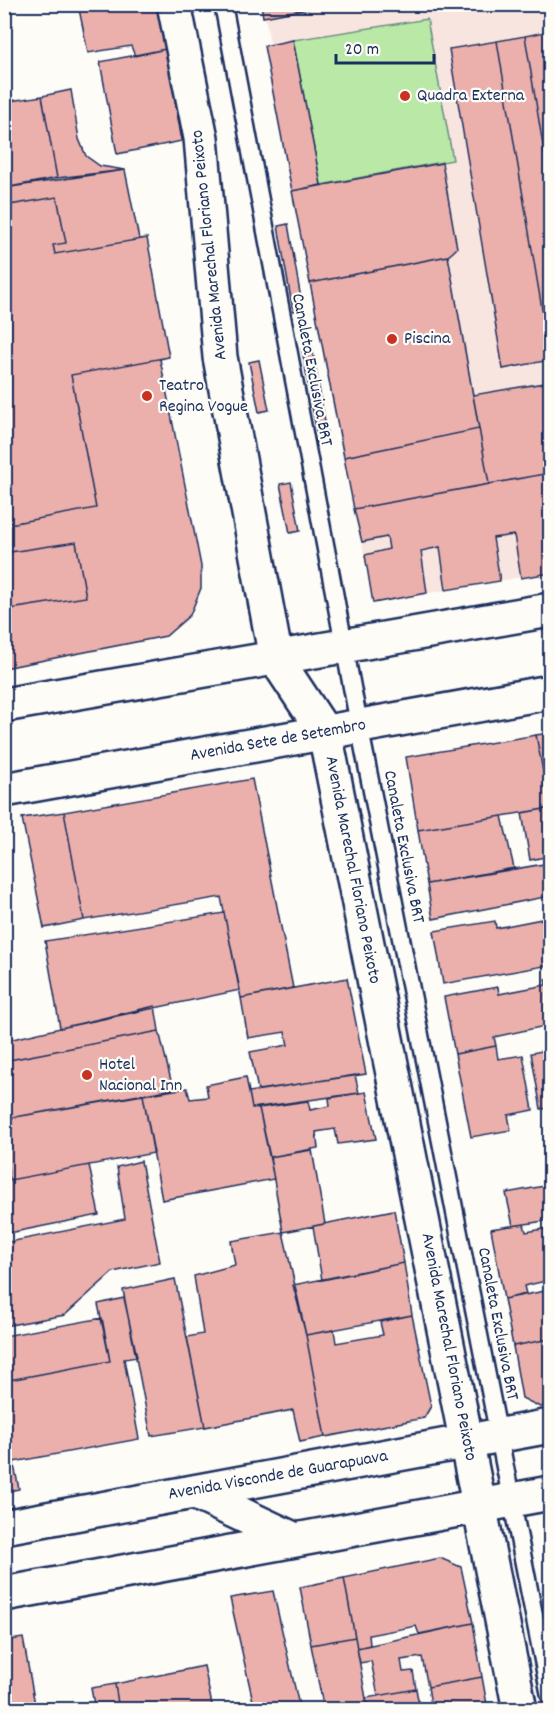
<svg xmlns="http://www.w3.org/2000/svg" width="555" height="1714" viewBox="0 0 555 1714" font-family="Dekko,sans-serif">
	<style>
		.built { fill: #f8e5e0 }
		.grass { fill: #bae8a6; stroke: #6a8c82; stroke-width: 1.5 }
		.building { fill: #ebb0ac; stroke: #1b2f5e; stroke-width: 1.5 }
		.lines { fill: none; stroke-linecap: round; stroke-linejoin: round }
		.lane-casing { stroke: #1b2f5e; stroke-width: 21 }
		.secondary-casing { stroke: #1b2f5e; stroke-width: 38 }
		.primary-casing { stroke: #1b2f5e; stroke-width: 38 }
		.lane { stroke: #fdfcf7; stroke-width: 16 }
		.secondary { stroke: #fdfcf7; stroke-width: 33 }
		.primary { stroke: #fdfcf7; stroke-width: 33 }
		.poi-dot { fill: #c8321e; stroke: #fdfcf7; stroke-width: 2 }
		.labels { text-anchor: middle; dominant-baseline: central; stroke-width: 4.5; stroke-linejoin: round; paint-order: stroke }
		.poi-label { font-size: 18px; fill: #1b2f5e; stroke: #fdfcf7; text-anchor: start }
		.street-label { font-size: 18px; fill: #1b2f5e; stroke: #fdfcf7 }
	</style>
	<rect width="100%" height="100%" fill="#fdfcf7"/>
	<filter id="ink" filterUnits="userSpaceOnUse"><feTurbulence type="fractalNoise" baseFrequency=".0167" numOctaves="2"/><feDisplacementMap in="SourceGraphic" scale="12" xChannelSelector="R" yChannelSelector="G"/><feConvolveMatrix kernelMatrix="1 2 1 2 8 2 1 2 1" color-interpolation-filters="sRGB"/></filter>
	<g filter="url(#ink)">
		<path class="built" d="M263 5H550V572L373 603Z"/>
		<path class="grass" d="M427 19 453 160 321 185 293 40Z"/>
		<path class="building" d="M78 4H157L166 49 135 56 131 46 88 53Z
			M261 4H334L263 17Z
			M550 31V188L525 36Z
			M525 36 550 188V357L497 41Z
			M293 40 321 185 292 191 264 46Z
			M497 41 550 357V360L503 369 449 49Z
			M166 49 182 141 117 154 100 62Z
			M71 90 79 139 86 156 100 166 125 170 57 178 42 96Z
			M42 96 57 178 4 188V102Z
			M442 163 457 248 453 252 448 256 310 283 292 191Z
			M125 170 139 239 147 238 169 357 160 359 201 566V588L190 615 166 636 4 668V188Z
			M57 197 66 243 53 245 55 254 147 238 169 357 71 375 96 508 4 525V206Z
			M288 224 303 310 293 311 278 226Z
			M448 256 479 429 344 457 310 283Z
			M448 256 489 484 354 509 310 283Z
			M312 347 327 433 317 435 302 349Z
			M259 360 269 410 259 412 249 362Z
			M550 382V473L489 484 473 395Z
			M550 473V573L521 578 514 535 493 538 500 581 446 590 440 547 421 551 427 593 373 603 365 555 389 549 387 537 362 542 354 509Z
			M291 482 300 531 290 533 280 484Z
			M76 542 86 597 4 610V553Z
			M550 733V808L536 735Z
			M536 735 550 808 418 830 406 757Z
			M252 779 293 988 241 998 221 897 84 920 64 812Z
			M550 808V856L530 860 522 813Z
			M64 812 84 920 44 928 22 818Z
			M502 816 514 868 427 884 418 830Z
			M550 863V896L433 919 427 884Z
			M224 913 240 990 60 1028 45 941Z
			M542 919 550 965 443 984 434 931 495 921 496 928Z
			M347 978 366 1074 258 1090 250 1052 288 1045 285 1032 248 1038 241 998Z
			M550 978V1025L494 1037 496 1046 455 1054 444 997 498 987 499 994 546 985 545 979Z
			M155 1006 159 1031 4 1061V1041Z
			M159 1031 173 1089 4 1119V1061Z
			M550 1035V1108L541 1109 531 1053 548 1050 546 1036Z
			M496 1046 498 1059 523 1055 533 1110 508 1115 511 1130 471 1137 455 1054Z
			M355 1075 359 1093 252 1108 249 1092Z
			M246 1077 252 1108H259L274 1179 162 1200 143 1095 187 1088 190 1099 208 1097 206 1085Z
			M366 1092 376 1139 338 1144 335 1129 316 1132 318 1148 270 1157 259 1108 308 1101 310 1110 330 1106 329 1098Z
			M143 1095 154 1153 10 1180 4 1151V1119Z
			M312 1150 325 1224 283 1232 270 1157Z
			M141 1161 160 1262 113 1272 65 1315 4 1326V1243L125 1219 117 1167Z
			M89 1165 99 1215 4 1234V1181Z
			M550 1185V1220L513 1226 506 1193Z
			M394 1210 404 1263 322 1280 313 1226Z
			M524 1224 526 1232 550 1228V1280L524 1286 526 1294 504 1299 491 1229Z
			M283 1232 306 1335 325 1437 300 1442 293 1410 205 1427 187 1337 203 1334 194 1276 235 1265 231 1241Z
			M404 1263 412 1315 306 1335 293 1285Z
			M175 1279 205 1427 151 1436 123 1290Z
			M550 1290V1339L513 1346 504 1299Z
			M124 1298 137 1357 124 1359 139 1439 14 1462 4 1421V1381L110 1361 98 1304Z
			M412 1315 431 1406 424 1418 325 1437 306 1335 334 1330 336 1343 383 1335 380 1322Z
			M102 1318 110 1361 4 1381V1336Z
			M550 1339V1405L540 1407 522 1398 513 1346Z
			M11 1451 19 1489 4 1492V1452Z
			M440 1558 461 1567 473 1623 419 1634 416 1626 369 1635 370 1645 357 1648 344 1578Z
			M344 1578 355 1637 311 1645 300 1587Z
			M273 1591 300 1710H255L230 1598Z
			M473 1623 482 1677 428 1687 422 1657 401 1660 403 1672 413 1671 416 1689 378 1696 371 1661 360 1663 357 1648Z
			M355 1637 368 1710H308L323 1705 311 1645Z
			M23 1638 36 1710H4V1641Z
			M204 1666 213 1710H119L115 1684Z
			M482 1677 488 1710H432L428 1687Z
			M115 1684 119 1710H95L91 1688Z
			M416 1689 420 1710H368L366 1698Z"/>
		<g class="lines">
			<defs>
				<path id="lane" d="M223 4 362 740 550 1696"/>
				<path id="secondary" d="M174 4 201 138 220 357 276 659 325 733 520 1710
					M4 705 550 610
					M4 790 550 692"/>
				<path id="primary" d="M194 1492 295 1540
					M4 1527 550 1426
					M4 1594 550 1493"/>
			</defs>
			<use href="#lane" class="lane-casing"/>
			<use href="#secondary" class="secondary-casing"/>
			<use href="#primary" class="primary-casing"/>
			<use href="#lane" class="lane"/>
			<use href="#secondary" class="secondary"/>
			<use href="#primary" class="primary"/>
		</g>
	</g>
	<g class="poi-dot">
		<circle cx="405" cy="96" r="6"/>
		<circle cx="392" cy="339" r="6"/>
		<circle cx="147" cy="396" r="6"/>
		<circle cx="87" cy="1075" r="6"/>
	</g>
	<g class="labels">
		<g class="poi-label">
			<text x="417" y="96">Quadra Externa</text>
			<text x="404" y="339">Piscina</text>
			<text x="159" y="386">Teatro<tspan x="159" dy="21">Regina Vogue</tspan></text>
			<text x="99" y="1065">Hotel<tspan x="99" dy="21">Nacional Inn</tspan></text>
		</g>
		<g class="street-label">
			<text transform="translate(210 245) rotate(-96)">Avenida Marechal Floriano Peixoto</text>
			<text transform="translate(311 370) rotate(79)">Canaleta Exclusiva BRT</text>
			<text transform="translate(278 741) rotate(-10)">Avenida Sete de Setembro</text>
			<text transform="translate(403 847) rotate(79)">Canaleta Exclusiva BRT</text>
			<text transform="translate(352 870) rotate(79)">Avenida Marechal Floriano Peixoto</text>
			<text transform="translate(497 1324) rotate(79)">Canaleta Exclusiva BRT</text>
			<text transform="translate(448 1347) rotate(79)">Avenida Marechal Floriano Peixoto</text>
			<text transform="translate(278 1476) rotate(-10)">Avenida Visconde de Guarapuava</text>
		</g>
	</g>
	<rect width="555" height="1714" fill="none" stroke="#fdfcf7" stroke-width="24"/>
	<rect x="12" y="12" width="531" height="1690" fill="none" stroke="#1b2f5e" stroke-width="2" filter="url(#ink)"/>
	<path d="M336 54v9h98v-9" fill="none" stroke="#1b2f5e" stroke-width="3"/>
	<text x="345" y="54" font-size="18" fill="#1b2f5e" stroke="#fdfcf7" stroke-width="4.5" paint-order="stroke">20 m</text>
</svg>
